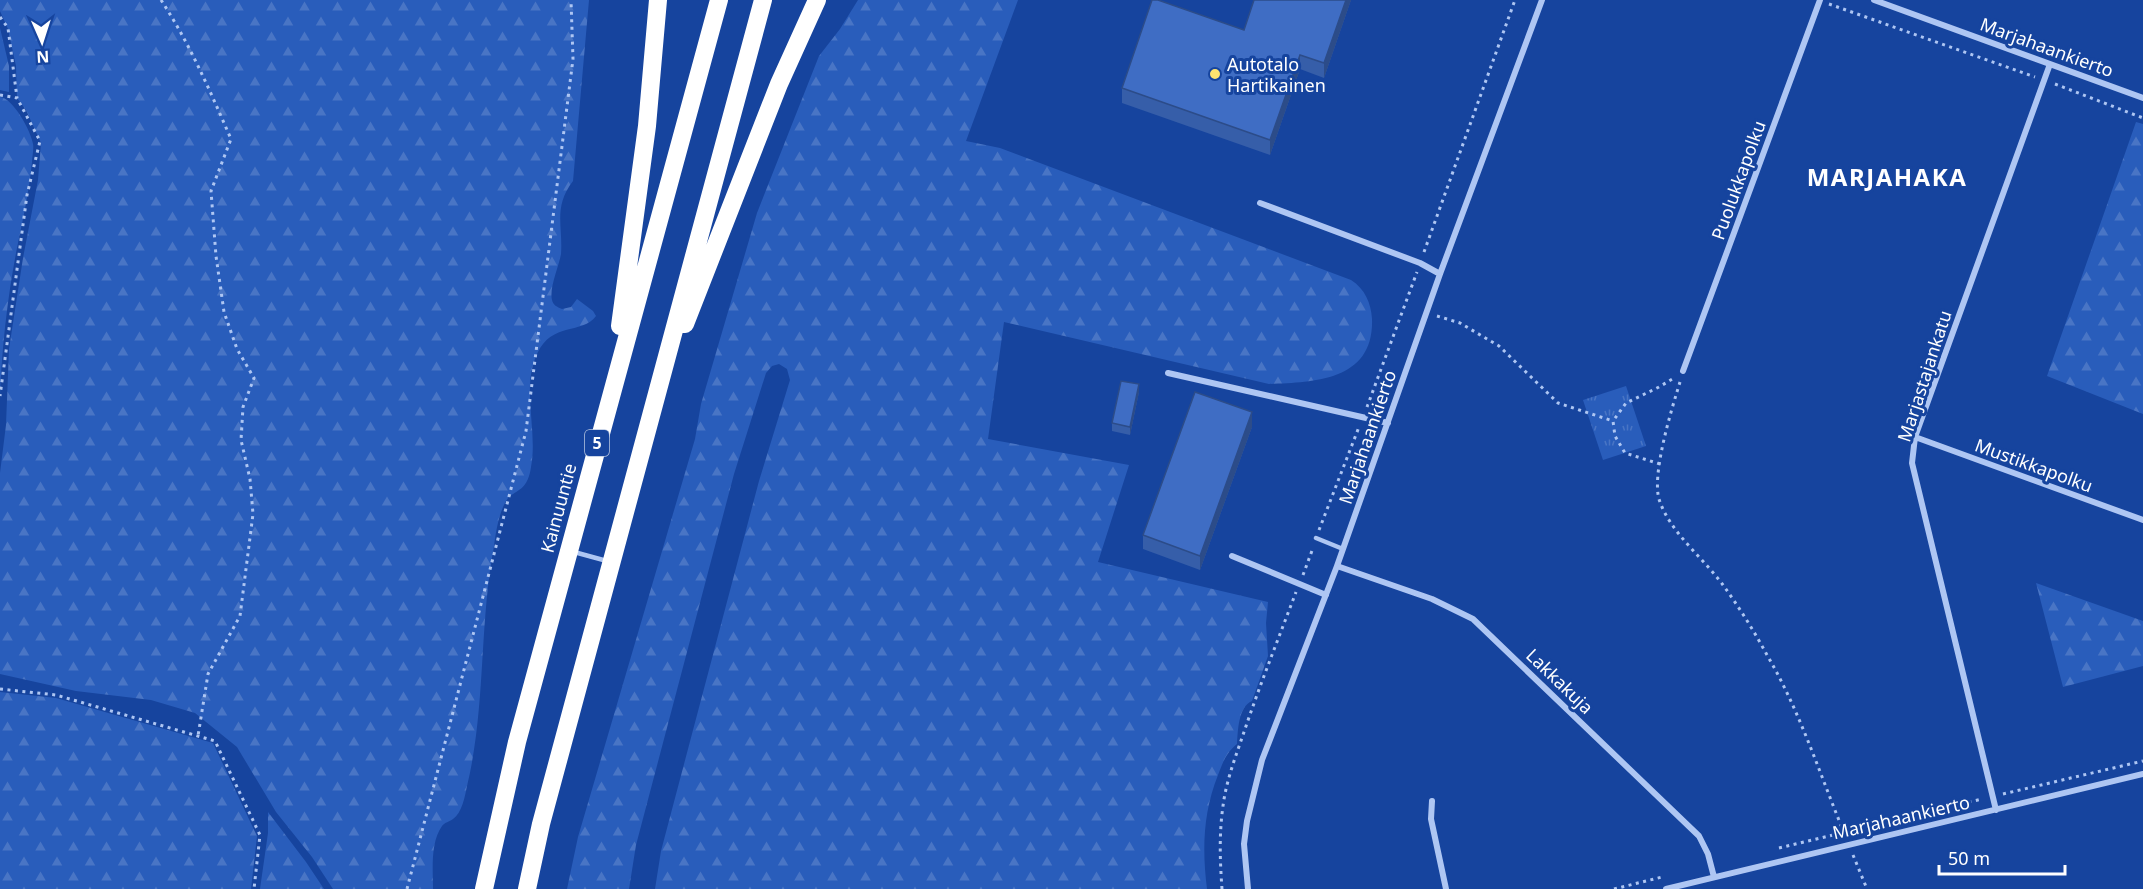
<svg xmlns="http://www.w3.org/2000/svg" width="2143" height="889" viewBox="0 0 2143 889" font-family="'Noto Sans',sans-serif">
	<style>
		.grass { fill: url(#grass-tufts) }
		.forest { fill: url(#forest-firs) }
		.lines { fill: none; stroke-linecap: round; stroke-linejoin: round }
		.path { stroke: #aec6f3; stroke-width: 3; stroke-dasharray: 3 4.5; stroke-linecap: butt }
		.lane { stroke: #aec6f3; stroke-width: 4.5 }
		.street { stroke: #aec6f3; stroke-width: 6 }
		.highway { stroke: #fff; stroke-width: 18 }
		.wall { fill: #365ea9 }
		.shaded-wall { fill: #2c4c89 }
		.building { fill: #3f6dc4; stroke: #2c4c89; stroke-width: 1.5 }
		.poi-dot { fill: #ffe46f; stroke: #16449e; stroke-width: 2 }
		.labels { text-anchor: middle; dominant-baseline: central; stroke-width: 6; stroke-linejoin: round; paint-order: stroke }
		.shield { fill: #16449e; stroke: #b9c7e2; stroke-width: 1.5 }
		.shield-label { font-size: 16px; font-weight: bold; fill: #fff }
		.street-label { font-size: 18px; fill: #fff; stroke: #16449e }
		.poi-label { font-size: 18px; fill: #fff; stroke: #16449e; text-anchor: start }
		.district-label { font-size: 24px; font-weight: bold; letter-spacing: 1.5px; fill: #fff; stroke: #16449e }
	</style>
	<defs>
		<pattern id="grass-tufts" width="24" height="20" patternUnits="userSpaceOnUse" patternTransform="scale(1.5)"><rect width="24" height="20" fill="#295dbb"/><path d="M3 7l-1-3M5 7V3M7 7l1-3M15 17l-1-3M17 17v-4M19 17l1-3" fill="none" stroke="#4975c5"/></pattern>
		<pattern id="forest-firs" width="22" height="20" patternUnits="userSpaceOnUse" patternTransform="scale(1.5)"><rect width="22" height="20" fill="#295dbb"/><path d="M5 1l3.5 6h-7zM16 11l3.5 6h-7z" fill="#4975c5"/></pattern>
	</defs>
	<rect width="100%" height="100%" fill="#16449e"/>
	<path class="grass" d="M1626 386 1646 446 1603 460 1583 400Z"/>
	<path class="forest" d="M0 0H589L573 181C553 207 563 226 561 254 559 266 549 288 552 300 553 305 557 307 562 309L571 307 577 299 593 311 596 316C582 335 552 321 537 354 521 389 538 430 531 467 530 475 527 485 519 490 515 493 512 494 508 498 499 511 496 531 494 546 479 625 486 708 467 786 465 796 462 813 453 819 449 822 445 822 442 826 430 843 433 870 433 889H333L312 857 276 812 237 747 195 713 151 700 76 691 0 674V473L6 425 9 349 23 258 38 180 41 143 26 110 17 98 16 66 8 29 0 11Z
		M858 0H1018L966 141 1000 148 1351 280C1365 289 1371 303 1372 319 1374 381 1314 382 1269 384L1004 322 988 439 1129 465 1098 562 1268 602 1266 623 1268 656 1252 701C1238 707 1238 731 1237 744 1226 753 1223 762 1218 775 1203 812 1202 850 1207 889H655L661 851 759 481 790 380 787 369 779 364 772 366 766 373 734 474 636 845 629 889H567L578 837 695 439 701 404 757 213 819 56 840 29Z
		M0 28 9 66V92L0 90Z
		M0 97C13 98 31 131 33 144 34 149 32 157 32 162 29 193 22 223 16 253 7 301 2 348 0 395Z
		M2136 122 2143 124V414L2047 376Z
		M2036 583 2143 621V666L2063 687Z
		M0 692 56 698 213 743 257 836 251 889H0Z
		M268 812 306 862 324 889H260L268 833Z"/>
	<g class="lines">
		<path class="path" d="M161 0C190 44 210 91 231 139L211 191 216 256 224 312 237 349 254 378 243 407 241 440 250 479 253 514 240 616 208 674 198 736
			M1829 4 2035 77
			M0 17 8 28 17 98
			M2055 84 2143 118
			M0 95 17 98 40 141 27 195 0 396
			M1424 252 1515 0
			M1437 316 1460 323 1499 346 1558 403 1613 421
			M1680 382C1672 408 1650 478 1660 502 1671 533 1704 559 1723 585 1739 607 1754 631 1767 655 1800 711 1820 775 1845 835
			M1367 407 1417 272
			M1660 464 1625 453 1615 436 1613 421 1626 403 1659 387 1674 378
			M1319 530 1359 427
			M1303 575 1313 548
			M0 689 56 695 215 741 260 835 254 889
			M2003 794 2143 761
			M1779 848 1982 799
			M1853 855 1867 889
			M407 889 526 431 573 59 571 0
			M1222 889C1220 861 1219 834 1223 806 1226 782 1235 758 1243 735 1259 687 1278 640 1296 592
			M1614 889 1662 877"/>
		<path class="lane" d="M1316 538 1343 549
			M574 552 607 561"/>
		<path class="street" d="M1874 0 2143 98
			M1260 203 1420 263 1440 274
			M1683 371 1820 0
			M1168 373 1388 423
			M1915 437 2143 520
			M1232 556 1326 595
			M1337 566 1432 599 1473 619 1699 836 1708 854 1714 877
			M1432 801 1431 819 1446 889
			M1996 810 1912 463 1915 437 2050 64
			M1248 889 1244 844 1247 821 1262 760 1337 566 1440 274 1542 0
			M1666 889 2143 774"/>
		<path class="highway" d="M685 324 779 84 817 0
			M620 326 647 126 658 0
			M484 889 517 742 719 0
			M527 889 541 824 763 0"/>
	</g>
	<path class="wall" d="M1351 0 1324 78 1300 69 1270 155 1122 103V88L1244 30Z
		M1139 392 1130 435 1112 431V423Z
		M1252 427 1200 570 1143 549V535Z"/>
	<path class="shaded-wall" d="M1346 0H1351L1324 78V63Z
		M1300 55V69L1270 155V140Z
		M1139 384V392L1130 435V427Z
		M1252 412V427L1200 570V556Z"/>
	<path class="building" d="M1152 0H1158L1244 30 1254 0H1346L1324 63 1300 55 1270 140 1122 88Z
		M1121 381 1139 384 1130 427 1112 423Z
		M1195 392 1252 412 1200 556 1143 535Z"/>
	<circle class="poi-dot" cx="1215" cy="74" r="6"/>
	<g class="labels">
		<rect class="shield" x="585" y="430" width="24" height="26" rx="4.5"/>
		<g class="shield-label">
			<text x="597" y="443">5</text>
		</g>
		<g class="street-label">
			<text transform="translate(2047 47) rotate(20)">Marjahaankierto</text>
			<text transform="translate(1738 180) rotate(-70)">Puolukkapolku</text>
			<text transform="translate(1924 376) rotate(-72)">Marjastajankatu</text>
			<text transform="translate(1367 437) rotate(-71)">Marjahaankierto</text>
			<text transform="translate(2034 465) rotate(20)">Mustikkapolku</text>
			<text transform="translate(558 508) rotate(-75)">Kainuuntie</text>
			<text transform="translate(1560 681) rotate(44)">Lakkakuja</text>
			<text transform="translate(1901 817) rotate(-13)">Marjahaankierto</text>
		</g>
		<g class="poi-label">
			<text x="1227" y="64">Autotalo<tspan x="1227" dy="21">Hartikainen</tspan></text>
		</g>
		<g class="district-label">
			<text x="1887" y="176">MARJAHAKA</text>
		</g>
	</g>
	<g transform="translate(42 42) rotate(177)" stroke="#16449e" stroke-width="4.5" paint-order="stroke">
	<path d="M0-4.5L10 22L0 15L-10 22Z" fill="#ffffff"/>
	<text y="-9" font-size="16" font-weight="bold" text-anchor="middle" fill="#ffffff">N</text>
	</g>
	<path d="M1939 865v9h126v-9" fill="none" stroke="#ffffff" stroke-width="3"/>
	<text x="1948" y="865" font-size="18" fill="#ffffff" stroke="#16449e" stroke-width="4.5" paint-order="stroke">50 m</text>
</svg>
